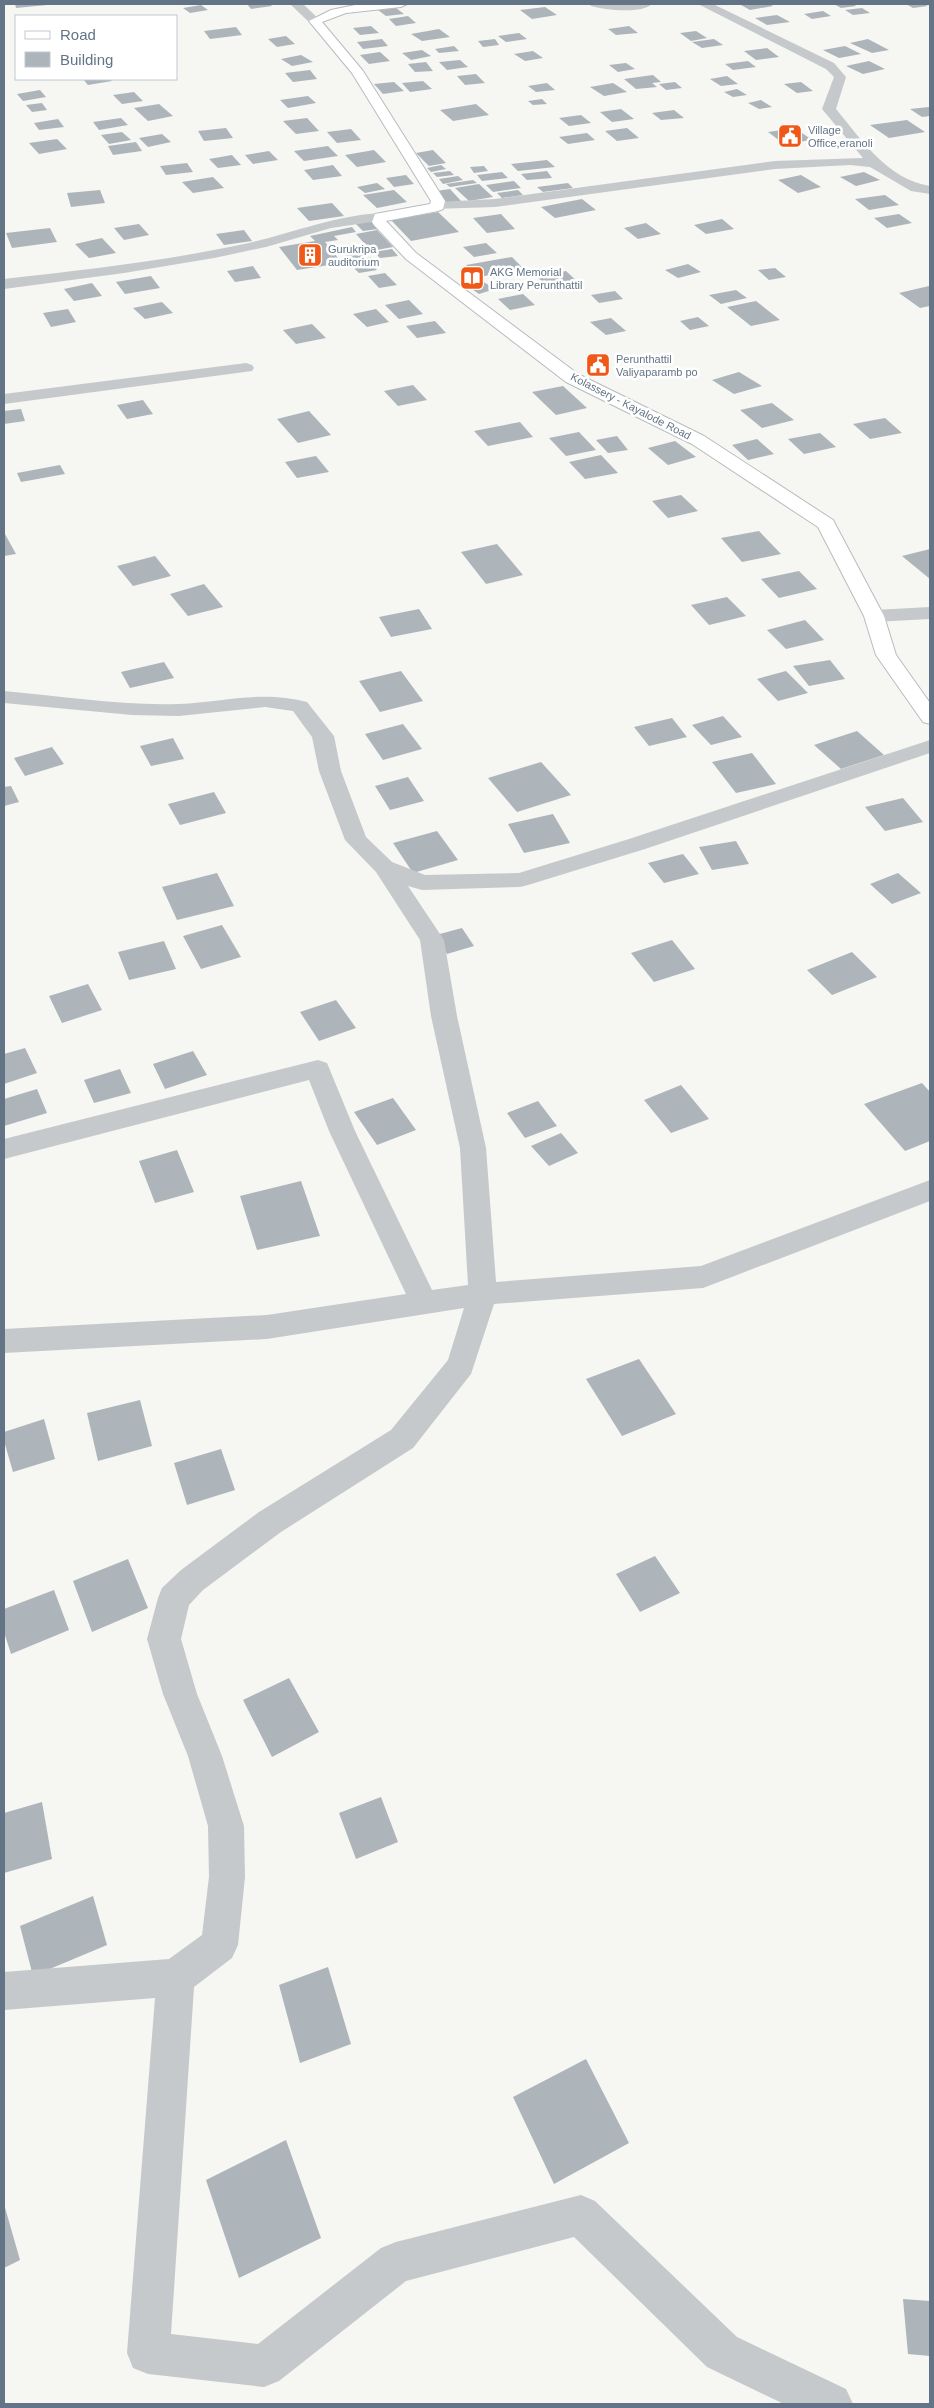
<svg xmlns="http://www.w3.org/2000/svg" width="934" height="2408" viewBox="0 0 934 2408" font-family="Helvetica,sans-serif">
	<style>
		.building { fill: #adb5bb }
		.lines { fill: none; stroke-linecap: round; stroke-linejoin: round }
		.secondary-casing { stroke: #b7bcc1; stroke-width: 2 }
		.minor { fill: #c5c9cc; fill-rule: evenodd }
		.secondary { fill: #fff; fill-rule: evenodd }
		.labels { text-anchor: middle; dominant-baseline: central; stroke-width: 5; stroke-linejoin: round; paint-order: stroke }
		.far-poi-label { font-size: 11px; fill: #637486; stroke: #fff; text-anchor: start }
		.far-street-label { font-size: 11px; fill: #637486; stroke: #fff }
	</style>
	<rect width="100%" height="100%" fill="#f6f6f2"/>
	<path class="building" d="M15 4H47V5L16 8Z
		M247 4H270L272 6 251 9Z
		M769 4 773 6 750 10 741 5Z
		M834 4H853L856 6 841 8Z
		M906 4H923L928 6 913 8Z
		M201 5 208 10 190 13 183 8Z
		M545 7 557 15 532 19 520 10Z
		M396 8 404 14 386 16 378 10Z
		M862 8 870 13 853 15 845 10Z
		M823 11 831 16 812 19 804 14Z
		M777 15 790 22 767 25 755 18Z
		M408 16 416 23 396 26 389 19Z
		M371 26 379 33 360 35 353 28Z
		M629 26 638 33 616 35 608 29Z
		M236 27 242 35 210 39 204 31Z
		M439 29 450 37 422 41 411 34Z
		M696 31 707 38 691 41 680 33Z
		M519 33 527 39 506 42 498 36Z
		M286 36 295 44 277 47 268 39Z
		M382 39 388 46 363 49 357 42Z
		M495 39 499 45 483 47 478 41Z
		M714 39 723 45 702 48 692 42Z
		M868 39 889 50 872 53 850 43Z
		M454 46 459 51 439 53 435 49Z
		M845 46 861 54 839 58 823 50Z
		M767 48 779 57 756 60 744 51Z
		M422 50 431 56 411 60 402 53Z
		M533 51 543 58 525 61 514 54Z
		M380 52 390 61 369 64 360 55Z
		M301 55 313 62 292 66 281 59Z
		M460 60 468 67 447 70 439 62Z
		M748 61 756 67 733 70 725 64Z
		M869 61 885 69 863 74 846 66Z
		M426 62 433 71 415 72 408 64Z
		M626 63 635 69 618 72 609 65Z
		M310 70 317 79 293 82 285 73Z
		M476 74 485 83 465 85 457 76Z
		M653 75 661 82 652 83 657 87 636 89 624 79Z
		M727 76 738 84 721 86 710 79Z
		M83 79H110L112 81 88 85Z
		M423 81 432 89 410 92 402 83Z
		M394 82 404 91 383 94 374 84Z
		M675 82 682 88 666 90 659 84Z
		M801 82 813 91 797 93 784 84Z
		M547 83 555 90 536 92 528 86Z
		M613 83 627 92 604 96 590 87Z
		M737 89 747 95 733 97 724 92Z
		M40 90 46 97 23 101 17 94Z
		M134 92 143 101 122 104 113 95Z
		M308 96 316 103 288 108 280 100Z
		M542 99 547 104 533 105 528 101Z
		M761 100 772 107 759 109 748 103Z
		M42 103 47 110 32 112 26 105Z
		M159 104 173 116 148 121 134 108Z
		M476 104 489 115 453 121 440 110Z
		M929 107 930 116 922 117 910 109Z
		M621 109 634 119 612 122 600 112Z
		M674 110 684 118 661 120 652 113Z
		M581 115 591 123 569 126 559 118Z
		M121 118 128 125 99 130 93 122Z
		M307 118 319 131 296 134 283 121Z
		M58 119 64 127 39 130 34 123Z
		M907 120 925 132 889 138 870 125Z
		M226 128 233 138 204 141 198 131Z
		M627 128 639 138 617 141 605 131Z
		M795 128 812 140 784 144 768 132Z
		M351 129 361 140 337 143 327 132Z
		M122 132 131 140 109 144 101 135Z
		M587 133 595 140 568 144 559 137Z
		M162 134 171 142 148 147 139 138Z
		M57 139 67 149 39 154 29 143Z
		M136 142 142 151 113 155 108 146Z
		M328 146 338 156 304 161 294 151Z
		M374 150 386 162 357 167 345 155Z
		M433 150 446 163 429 166 416 153Z
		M269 151 278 160 253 164 245 155Z
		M232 155 241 165 218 168 209 159Z
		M547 160 555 167 518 171 511 164Z
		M187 163 193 172 166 175 160 166Z
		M333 165 342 176 313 180 304 170Z
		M441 165 446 169 431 172 427 168Z
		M484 166 488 171 474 173 470 167Z
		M450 171 454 175 437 177 433 173Z
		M547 171 552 178 527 180 521 174Z
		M502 172 508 178 482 181 477 175Z
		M864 172 880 180 856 186 840 177Z
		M406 175 414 184 394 187 386 178Z
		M801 175 821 187 798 193 778 180Z
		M458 176 463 180 443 184 439 179Z
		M213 177 224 188 193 193 182 182Z
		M473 180 477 183 450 187 446 184Z
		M514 181 521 188 493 192 486 185Z
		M377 183 385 189 365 193 357 187Z
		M568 183 573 188 543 192 537 187Z
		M479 184 493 197 469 201 455 188Z
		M450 189 461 201 447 203 436 191Z
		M100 190 105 203 71 207 67 193Z
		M394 190 407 202 377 208 363 195Z
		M518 190 523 195 502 198 497 193Z
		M885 195 899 205 869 210 855 199Z
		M582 199 596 210 555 218 541 207Z
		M332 203 344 216 309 221 297 208Z
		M438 212 459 232 411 241 391 220Z
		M501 214 515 229 487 233 473 218Z
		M899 214 912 223 887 228 874 218Z
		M368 219 378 229 363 231 354 222Z
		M722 219 734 229 706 234 694 225Z
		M646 223 661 234 638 239 624 228Z
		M139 224 149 235 124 240 114 228Z
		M352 227 356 232 334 236 338 240 325 242 342 263 297 270 279 247 315 241 310 236Z
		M50 228 57 242 12 248 6 233Z
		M244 230 252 241 224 245 216 234Z
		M377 230 393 247 371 251 356 234Z
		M102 238 116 253 89 258 75 244Z
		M486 243 497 253 474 257 463 247Z
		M392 249 398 256 380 258 374 252Z
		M359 252 365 258 371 257 376 263 371 264 377 270 359 273 353 267H356L345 255Z
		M512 257 524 269 479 277 466 265Z
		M688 264 701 272 678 278 665 270Z
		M253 266 261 278 235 282 227 271Z
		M775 268 786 277 769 280 758 270Z
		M566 271 579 283 550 288 537 277Z
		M385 273 397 285 379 288 368 276Z
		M151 276 160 288 125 294 116 282Z
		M482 281 495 289 479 294 466 285Z
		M92 283 102 296 74 301 64 289Z
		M929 286 930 306 920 308 899 293Z
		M736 290 747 298 721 304 709 295Z
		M615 291 623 299 599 303 591 295Z
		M523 294 535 305 510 310 498 299Z
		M409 300 423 314 399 319 385 305Z
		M756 301 780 320 751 326 727 307Z
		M162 302 173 313 145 319 133 308Z
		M68 309 76 322 51 327 43 313Z
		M376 309 389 322 367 327 353 314Z
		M698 317 709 326 690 330 680 321Z
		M611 318 626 331 606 335 590 322Z
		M435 321 446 333 417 338 406 326Z
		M312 324 326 338 296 344 283 330Z
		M739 372 762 386 734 394 712 380Z
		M413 385 427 400 398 406 384 391Z
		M563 386 587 408 556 415 532 392Z
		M143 400 153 414 127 419 117 405Z
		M772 403 794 420 762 428 740 410Z
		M21 409 25 421 4 424V411Z
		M309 411 331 435 298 443 277 419Z
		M885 418 902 433 870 439 853 424Z
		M520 422 533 437 488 446 474 431Z
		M579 432 596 450 566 456 549 438Z
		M820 433 836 447 804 454 788 439Z
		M617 436 628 450 608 453 596 440Z
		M757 439 774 454 748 460 732 445Z
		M675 441 696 457 668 465 648 448Z
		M601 455 618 473 585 479 569 462Z
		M316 456 329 472 297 478 285 462Z
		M60 465 65 474 21 482 17 473Z
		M681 495 698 511 668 518 652 501Z
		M759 531 781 554 742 562 721 538Z
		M5 534 16 554 4 556V535Z
		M497 544 523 575 486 584 461 552Z
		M930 549V579L902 556Z
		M155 556 171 576 133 586 117 566Z
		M799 571 817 589 779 598 761 579Z
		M204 584 223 607 188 616 170 594Z
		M727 597 746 616 709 625 691 605Z
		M419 609 432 629 391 637 379 617Z
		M805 620 824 640 786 649 767 630Z
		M830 660 845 679 809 686 793 666Z
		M164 662 174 678 130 688 121 672Z
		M401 671 423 701 380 712 359 681Z
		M786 671 808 693 778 701 757 679Z
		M723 716 742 737 711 745 692 725Z
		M672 718 687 737 649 746 634 727Z
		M403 724 422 749 383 760 365 734Z
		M857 731 884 755 841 769 814 745Z
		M173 738 184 759 151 766 140 746Z
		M52 747 64 764 25 776 14 758Z
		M752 753 776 784 736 793 712 762Z
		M541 762 571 795 517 812 488 778Z
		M408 777 424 801 390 810 375 786Z
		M11 786 19 802 4 806V787Z
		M214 792 226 813 180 825 168 804Z
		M903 798 923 822 885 831 865 807Z
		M553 814 570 843 524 853 508 824Z
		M437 831 458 860 413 873 393 843Z
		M736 841 749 864 712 870 699 847Z
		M683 854 699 874 664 883 648 863Z
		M217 873 234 906 177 920 162 887Z
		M898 873 921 893 892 904 870 884Z
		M222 925 241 957 201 969 183 936Z
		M462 928 474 946 447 954 436 935Z
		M672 940 695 969 654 982 631 953Z
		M164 941 176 969 129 980 118 952Z
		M852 952 877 977 832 995 807 970Z
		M88 984 102 1010 62 1023 49 996Z
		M336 1000 356 1028 319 1041 300 1012Z
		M25 1048 37 1073 4 1084V1054Z
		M193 1051 207 1075 165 1089 153 1064Z
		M120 1069 131 1093 94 1103 84 1080Z
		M922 1083 930 1092V1141L905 1151 864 1104Z
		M681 1085 709 1119 671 1133 644 1100Z
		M37 1089 47 1113 4 1126V1099Z
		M393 1098 416 1130 377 1145 354 1112Z
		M538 1101 557 1126 525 1138 507 1113Z
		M561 1133 578 1153 549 1166 531 1146Z
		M177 1150 194 1192 155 1203 139 1161Z
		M301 1181 320 1236 257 1250 240 1196Z
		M639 1359 676 1414 622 1436 586 1379Z
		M140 1400 152 1446 98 1461 87 1413Z
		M44 1419 55 1459 13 1472 4 1441V1432Z
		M221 1449 235 1490 187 1505 174 1463Z
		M655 1556 680 1593 640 1612 616 1574Z
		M128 1559 148 1608 92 1632 73 1581Z
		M54 1590 69 1630 11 1654 4 1632V1609Z
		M289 1678 319 1732 272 1757 243 1700Z
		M381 1797 398 1842 356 1859 339 1813Z
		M42 1802 52 1859 4 1873V1813Z
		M93 1896 107 1945 33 1976 20 1926Z
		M328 1967 351 2044 300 2063 279 1985Z
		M586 2059 629 2143 554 2184 513 2097Z
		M286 2140 321 2238 239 2278 206 2180Z
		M4 2204 20 2260 4 2268Z
		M903 2299 930 2301V2356L908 2354Z"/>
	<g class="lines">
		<defs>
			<path id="secondary" d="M360 4H407L401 7 346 13 322 22 363 71 445 201 443 209 438 211 386 221 416 253 578 374 704 436 833 520 884 616 896 655 930 703V724L923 722 876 655 864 616 818 527 692 444 566 382 406 259 374 225 372 222 375 214 430 204 431 201 352 73 309 21 331 10Z"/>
		</defs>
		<use href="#secondary" class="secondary-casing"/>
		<path class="minor" d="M290 4H303L321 21 315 25 311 24Z
			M589 4H652C642 14 604 10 591 6Z
			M698 4H713L834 63 846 77 836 109C862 140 887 179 930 186V194L911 191 870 167 850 165 775 169 495 207 433 209 431 206 433 203 438 202 495 199 775 161 863 158 822 109 834 77 826 69Z
			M380 213 385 214 387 217 385 220 331 228 266 247 214 258 124 273 4 289V279C84 270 165 261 244 244 290 234 333 216 380 213Z
			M246 363 252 365 254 368 252 371 4 404V394Z
			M930 607V619L874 622 867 620 864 616 867 612 874 610Z
			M4 691C62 696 121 706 179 704 225 702 261 690 307 702L334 736 341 771 366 837 392 862 425 875 519 873 629 839 930 740V753L645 849 528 885 520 887 422 890 408 886 444 940 457 1016 486 1148 496 1282 701 1266 930 1180V1201L703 1288 494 1304 471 1374 413 1448 281 1532 203 1590 189 1605 181 1639 197 1694 222 1756 244 1826 245 1877 238 1945 232 1958 194 1987 171 2334 258 2344 381 2248 396 2242 581 2195 595 2201 737 2337 846 2389 853 2404H784L707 2367 574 2237 406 2281 279 2381 264 2387 148 2374 133 2368 127 2353 155 1998 4 2010V1972L169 1959 202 1935 209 1877 208 1826 188 1756 163 1694 147 1639 158 1598 162 1588 181 1570 259 1512 391 1430 448 1360 464 1308 267 1339 4 1353V1329L267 1315 406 1294 329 1131 309 1080 4 1159V1139L318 1060 327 1063 355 1131 432 1290 468 1285 460 1148 431 1016 420 940 376 872 345 840 319 771 312 737 293 711 265 707 179 716 132 715 4 703Z"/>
		<use href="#secondary" class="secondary"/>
	</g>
	<defs>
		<symbol id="civic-square" viewBox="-11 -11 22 22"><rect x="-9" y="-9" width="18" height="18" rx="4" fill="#f05818" stroke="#fff"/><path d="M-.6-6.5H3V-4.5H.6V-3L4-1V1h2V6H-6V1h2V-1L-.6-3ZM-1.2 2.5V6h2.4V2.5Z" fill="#fff"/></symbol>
		<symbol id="building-square" viewBox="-11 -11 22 22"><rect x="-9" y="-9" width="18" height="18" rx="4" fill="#f05818" stroke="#fff"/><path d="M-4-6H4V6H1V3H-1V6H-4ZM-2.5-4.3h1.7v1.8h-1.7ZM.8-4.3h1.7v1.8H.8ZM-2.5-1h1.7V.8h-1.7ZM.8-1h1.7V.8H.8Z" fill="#fff"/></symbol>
		<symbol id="library-square" viewBox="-11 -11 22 22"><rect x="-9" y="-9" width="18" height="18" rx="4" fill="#f05818" stroke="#fff"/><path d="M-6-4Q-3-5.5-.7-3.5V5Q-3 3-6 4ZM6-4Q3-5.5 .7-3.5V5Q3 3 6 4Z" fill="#fff"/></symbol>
	</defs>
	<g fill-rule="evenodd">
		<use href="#civic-square" x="776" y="122" width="28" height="28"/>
		<use href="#building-square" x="296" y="241" width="28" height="28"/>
		<use href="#library-square" x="458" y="264" width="28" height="28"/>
		<use href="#civic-square" x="584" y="351" width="28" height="28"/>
	</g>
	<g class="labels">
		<g class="far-poi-label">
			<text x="808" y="130">Village<tspan x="808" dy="13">Office,eranoli</tspan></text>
			<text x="328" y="249">Gurukripa<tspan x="328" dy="13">auditorium</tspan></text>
			<text x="490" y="272">AKG Memorial<tspan x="490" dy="13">Library Perunthattil</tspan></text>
			<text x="616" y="359">Perunthattil<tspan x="616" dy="13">Valiyaparamb po</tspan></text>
		</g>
		<g class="far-street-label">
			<text transform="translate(631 406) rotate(27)">Kolassery - Kayalode Road</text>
		</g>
	</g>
	<rect width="934" height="2408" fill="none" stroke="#637486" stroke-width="10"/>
	<rect x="15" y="15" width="162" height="65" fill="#ffffff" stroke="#c1c7cf"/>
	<rect x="25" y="31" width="25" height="8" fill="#ffffff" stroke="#c1c7cf"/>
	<text x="60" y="40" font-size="15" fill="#637486">Road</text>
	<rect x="25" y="52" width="25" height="15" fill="#adb5bb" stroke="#c1c7cf"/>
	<text x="60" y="65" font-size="15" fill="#637486">Building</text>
</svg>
